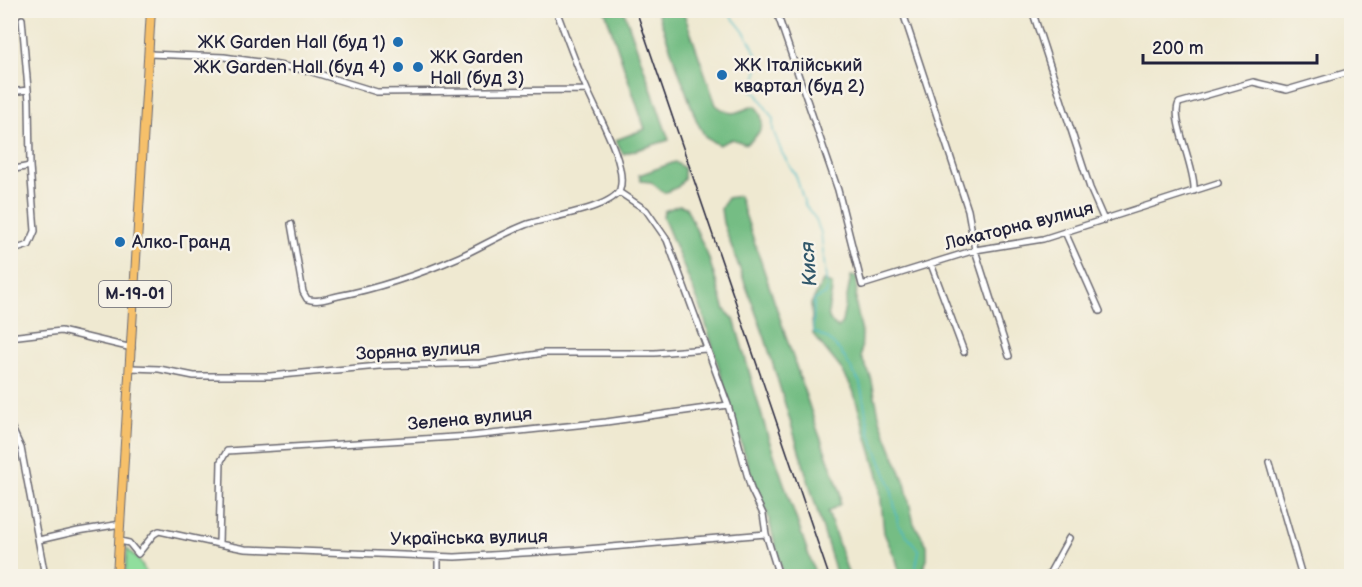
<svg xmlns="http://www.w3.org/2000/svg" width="1362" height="587" viewBox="0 0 1362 587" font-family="'Balsamiq Sans',sans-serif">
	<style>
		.green { fill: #90de9d; stroke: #59806c; stroke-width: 1.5 }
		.forest { fill: #74bd84; stroke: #4b7060; stroke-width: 1.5 }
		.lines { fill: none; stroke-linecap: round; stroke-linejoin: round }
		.stream { stroke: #4cbac5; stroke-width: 1.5 }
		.street-casing { stroke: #6a6870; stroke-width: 8 }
		.primary-casing { stroke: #6a6870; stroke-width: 10 }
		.street { stroke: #fff; stroke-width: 5 }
		.primary { stroke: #f6c06b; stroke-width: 8 }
		.rail { stroke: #22223b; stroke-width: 1.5 }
		.poi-dot { fill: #1f6fb2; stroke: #f7f3e8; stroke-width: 2 }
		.labels { text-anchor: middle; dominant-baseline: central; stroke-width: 5; stroke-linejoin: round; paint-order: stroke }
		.shield { fill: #f7f3e8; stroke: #62616f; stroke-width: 1.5 }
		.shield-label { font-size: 16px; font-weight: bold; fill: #22223b }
		.poi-label { font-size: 18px; fill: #22223b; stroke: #f7f3e8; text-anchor: start }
		.street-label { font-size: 18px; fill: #22223b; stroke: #f7f3e8 }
		.water-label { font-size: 20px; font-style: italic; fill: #31576b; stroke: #f7f3e8 }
	</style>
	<rect width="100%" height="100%" fill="#f7f3e8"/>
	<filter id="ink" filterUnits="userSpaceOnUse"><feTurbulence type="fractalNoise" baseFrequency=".0167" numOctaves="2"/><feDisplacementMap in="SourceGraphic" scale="12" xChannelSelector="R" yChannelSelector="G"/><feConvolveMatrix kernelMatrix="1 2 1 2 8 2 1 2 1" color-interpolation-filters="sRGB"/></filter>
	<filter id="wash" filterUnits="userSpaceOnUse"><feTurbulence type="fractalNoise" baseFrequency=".008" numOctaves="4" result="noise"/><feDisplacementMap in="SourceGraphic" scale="24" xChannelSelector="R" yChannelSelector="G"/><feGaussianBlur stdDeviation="1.35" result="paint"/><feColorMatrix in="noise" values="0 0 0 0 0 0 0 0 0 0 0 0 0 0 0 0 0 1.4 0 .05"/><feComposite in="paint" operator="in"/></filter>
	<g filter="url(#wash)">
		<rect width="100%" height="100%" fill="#efe9d1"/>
		<path class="green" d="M127 549 139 560 148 576H125Z"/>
		<path class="forest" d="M605 11H624L669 140 623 154 616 140 645 129Z
			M657 11H683L716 105C735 119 735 111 755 106 768 121 761 135 746 144L732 139 719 145 706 138 697 122Z
			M675 162 684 168V179L678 187 664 193 651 182 641 181 639 175Z
			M739 196 816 426 840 491V504L828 512 849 576H837L765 338 723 223 721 209 727 198Z
			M679 205 686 207 708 256 725 310 734 319 768 437 816 576H783L767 512 755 489 702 311 663 217 664 211Z
			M851 276 857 277 856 305 862 333 861 357 871 377 880 420 905 483 914 524 927 545V559L921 576H899L897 562 884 533 879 479 853 390 842 370 813 334 811 304 823 281 832 284C834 300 819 316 838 328L842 322Z"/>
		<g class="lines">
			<path class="stream" d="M725 10C738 23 760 49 758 68 757 75 753 83 752 91L757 94 773 119V130L782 153 796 176 805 205 815 218 821 233 827 288 826 294 814 300 813 331 828 339 841 352 860 383 870 434 891 487 898 524 919 551 914 576"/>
		</g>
	</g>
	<g filter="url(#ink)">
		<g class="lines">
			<defs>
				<path id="street" d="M776 10 838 190 862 285 975 250 1043 239 1218 183
					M902 10 968 210 975 250 1009 356
					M1032 10 1090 188 1104 220
					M22 19 29 101 30 166
					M149 54 224 57 267 63 309 71 377 92 587 90
					M10 92 28 90
					M10 170 30 166 35 231 29 245 10 251
					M1194 191C1196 169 1170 118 1179 103L1253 82 1287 90 1352 71
					M619 192 646 210 667 240 728 405 751 489 763 514 766 534 779 576
					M291 224 303 292 307 299C317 303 328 298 338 296 380 288 420 274 459 257 481 247 502 234 525 225 546 217 613 209 620 189 628 164 595 110 586 87 575 62 566 36 556 10
					M1065 232 1100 311
					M931 264 964 352
					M10 337 61 331 132 348
					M131 368 159 369 194 376H270L379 366 480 363 544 353H655L706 349
					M728 405 606 422 471 436 227 451 221 461 219 544 245 549 455 557 575 550 766 534
					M10 424 21 448 45 576
					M1269 462 1302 576
					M39 540 78 531 121 524
					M120 541 129 543 138 554 154 534 159 531 219 544
					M438 557V576
					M1048 576 1069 538"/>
				<path id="primary" d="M117 576 151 10"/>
			</defs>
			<use href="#street" class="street-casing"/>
			<use href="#primary" class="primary-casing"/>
			<use href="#street" class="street"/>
			<use href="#primary" class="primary"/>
			<path class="rail" d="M636 10 829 576"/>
		</g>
	</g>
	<g class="poi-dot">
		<circle cx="398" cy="42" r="6"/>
		<circle cx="398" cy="67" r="6"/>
		<circle cx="418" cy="67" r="6"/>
		<circle cx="722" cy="75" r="6"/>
		<circle cx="120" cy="242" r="6"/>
	</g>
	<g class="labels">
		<rect class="shield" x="99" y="281" width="72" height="26" rx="4.5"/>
		<g class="shield-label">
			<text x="135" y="294">М-19-01</text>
		</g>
		<g class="poi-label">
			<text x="386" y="42" text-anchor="end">ЖК Garden Hall (буд 1)</text>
			<text x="430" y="57">ЖК Garden<tspan x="430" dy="21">Hall (буд 3)</tspan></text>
			<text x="734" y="65">ЖК Італійський<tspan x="734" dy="21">квартал (буд 2)</tspan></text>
			<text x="386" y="67" text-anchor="end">ЖК Garden Hall (буд 4)</text>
			<text x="132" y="242">Алко-Гранд</text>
		</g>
		<g class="street-label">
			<text transform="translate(1019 226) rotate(-14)">Локаторна вулиця</text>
			<text transform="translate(418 351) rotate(-3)">Зоряна вулиця</text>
			<text transform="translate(470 419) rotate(-5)">Зелена вулиця</text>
			<text transform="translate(469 538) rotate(-1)">Українська вулиця</text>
		</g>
		<g class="water-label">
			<text transform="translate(809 264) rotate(-94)">Кися</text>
		</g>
	</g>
	<rect width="1362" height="587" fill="none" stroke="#f7f3e8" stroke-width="36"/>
	<path d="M1143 54v9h174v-9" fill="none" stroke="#22223b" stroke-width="3"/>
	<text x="1152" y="54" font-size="18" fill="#22223b" stroke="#f7f3e8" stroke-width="4.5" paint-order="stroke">200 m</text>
</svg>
